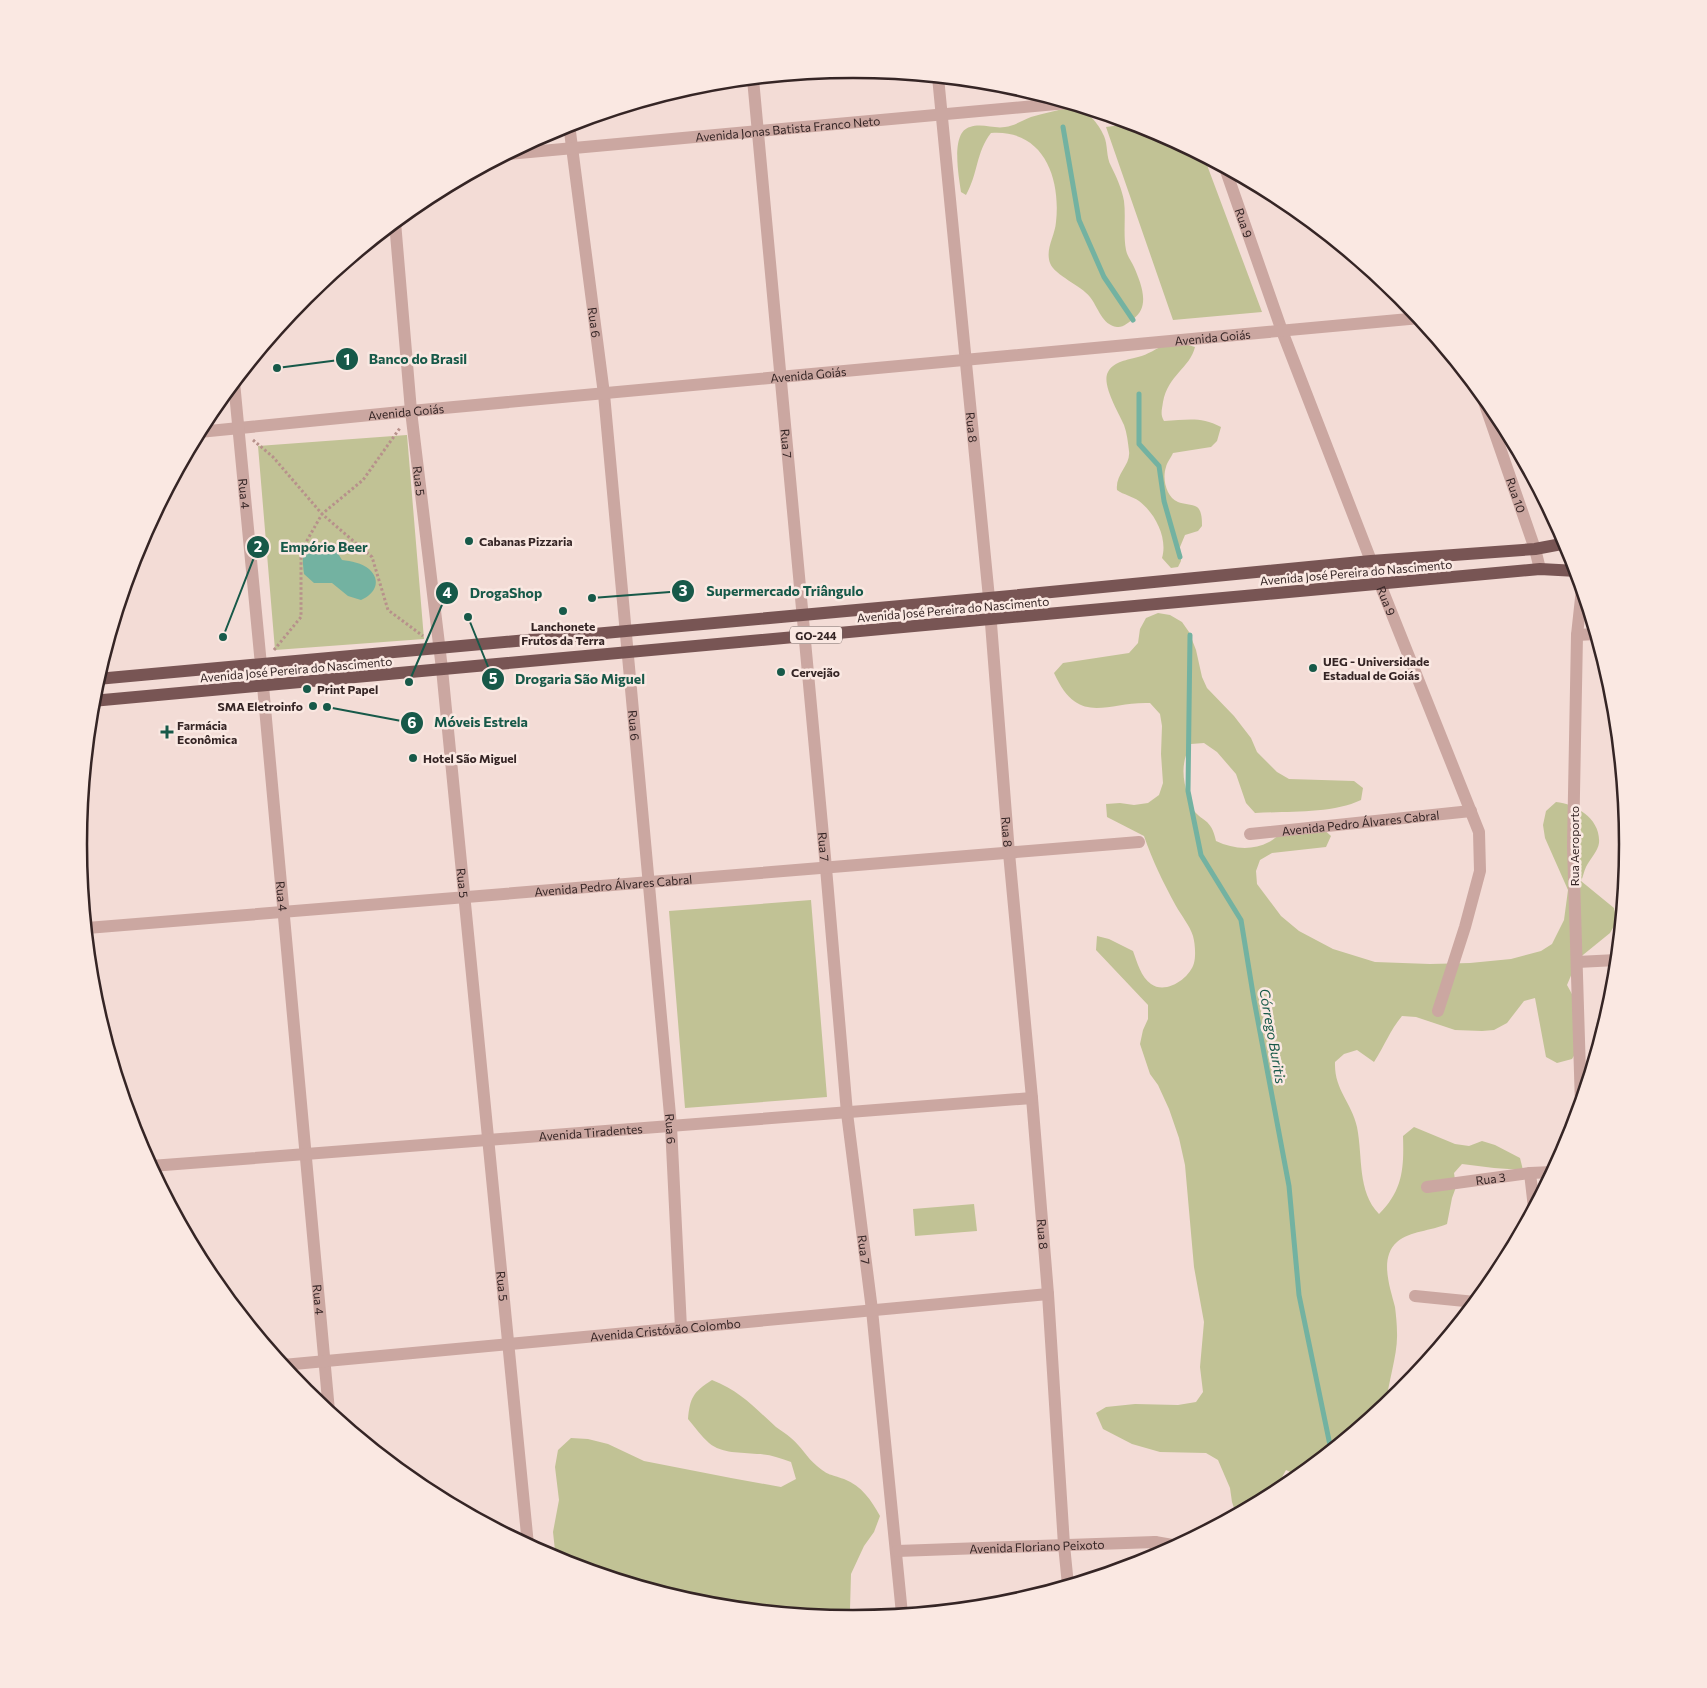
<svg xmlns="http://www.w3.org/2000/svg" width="1707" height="1688" viewBox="0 0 1707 1688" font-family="Commissioner,sans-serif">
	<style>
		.green { fill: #c1c295 }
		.water { fill: #73b2a1 }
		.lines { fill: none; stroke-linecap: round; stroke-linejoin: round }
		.stream { stroke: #73b2a1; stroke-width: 5 }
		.path { stroke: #b7918b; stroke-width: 3; stroke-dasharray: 2.5 2.5; stroke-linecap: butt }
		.minor { stroke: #cba7a1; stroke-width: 12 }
		.tertiary { stroke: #cba7a1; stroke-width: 12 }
		.primary { stroke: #785554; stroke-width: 12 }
		.poi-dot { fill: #175949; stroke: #fae8e2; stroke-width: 2 }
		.labels { text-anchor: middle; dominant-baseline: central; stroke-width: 5; stroke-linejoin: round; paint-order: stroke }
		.shield { fill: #fae8e2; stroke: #70605e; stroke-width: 1 }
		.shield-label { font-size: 11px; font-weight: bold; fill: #352525 }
		.street-label { font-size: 12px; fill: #352525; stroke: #fae8e2 }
		.poi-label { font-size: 12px; font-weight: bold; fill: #352525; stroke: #fae8e2; text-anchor: start }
		.water-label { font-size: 14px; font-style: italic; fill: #175949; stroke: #fae8e2 }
		.rim { fill: none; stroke: #352525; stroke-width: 2.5 }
		.leader { fill: none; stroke: #175949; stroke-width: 2 }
		.callout-dot { fill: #175949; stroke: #fae8e2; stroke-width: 2 }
		.mark-label { font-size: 15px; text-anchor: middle; font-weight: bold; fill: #fff }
		.callout-label { font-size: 14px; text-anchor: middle; font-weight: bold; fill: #175949; stroke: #fae8e2; stroke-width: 5; stroke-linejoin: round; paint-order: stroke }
	</style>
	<rect width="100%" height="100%" fill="#f3dcd6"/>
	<path class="green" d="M1072 107C1086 108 1099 124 1104 136 1108 145 1106 157 1111 166 1116 176 1122 189 1124 201 1126 217 1123 234 1126 250 1127 256 1132 262 1134 267 1141 283 1151 307 1133 319 1129 322 1123 328 1117 327 1102 325 1098 307 1090 297 1081 285 1055 276 1050 263 1045 249 1055 236 1056 222 1061 177 1043 129 991 133 976 152 978 174 966 195L961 192C959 177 950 132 970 127 982 123 994 129 1005 127 1014 126 1023 120 1031 117 1044 113 1059 110 1072 107Z
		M1135 123 1150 128 1204 157 1262 312 1173 320 1106 127Z
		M1181 343 1195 347C1190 368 1168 375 1163 402 1162 410 1160 414 1164 421 1187 420 1200 416 1221 427L1217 441 1211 447 1173 453C1171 458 1167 462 1166 467 1162 478 1166 497 1178 502 1183 504 1192 504 1197 507 1202 511 1202 520 1202 526L1198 531 1185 535 1180 547 1181 561 1178 567 1171 568 1162 558C1168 538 1155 513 1139 501 1132 496 1124 495 1117 490 1115 474 1131 465 1129 451 1128 443 1127 433 1124 425 1119 413 1101 384 1108 372 1114 361 1128 360 1138 357 1148 355 1156 348 1166 345 1171 343 1177 344 1181 343Z
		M407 435 424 639 275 650 258 446Z
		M1158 613 1170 615 1182 622 1189 632 1196 650 1202 677 1207 688 1234 716 1251 738 1257 752 1277 772 1289 779 1354 781 1363 788 1361 800C1332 814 1288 811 1255 813L1246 803 1236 774 1217 752 1204 743 1191 744C1181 762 1182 777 1188 796 1189 800 1190 805 1191 807 1202 823 1211 817 1216 841 1233 849 1252 851 1269 842 1273 840 1277 836 1282 834 1294 830 1308 829 1320 826L1331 836 1326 847 1272 853 1260 860 1256 871 1257 884 1281 916 1299 931 1333 949 1375 962 1430 964 1470 963 1511 959 1541 951 1552 944 1564 920 1568 890 1545 838 1543 825 1546 811 1556 802C1576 804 1601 819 1599 843 1598 851 1590 859 1586 867 1584 871 1583 877 1581 881L1614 908 1617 921 1610 933 1578 959 1567 985 1579 1007 1580 1046 1572 1059 1557 1063 1546 1057 1535 998 1524 1001 1507 1023 1494 1030 1482 1031 1455 1030 1416 1017 1402 1016C1390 1030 1384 1047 1374 1062L1357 1050 1344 1054 1335 1062C1334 1090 1351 1101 1357 1127 1363 1157 1357 1191 1379 1214 1403 1190 1404 1168 1403 1136L1414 1127 1455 1144 1469 1146 1482 1141 1495 1145 1520 1158 1523 1170 1494 1168 1462 1164 1454 1173 1456 1187 1452 1198 1447 1224C1431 1231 1410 1231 1397 1242 1379 1258 1390 1287 1395 1307 1396 1315 1397 1325 1397 1333 1398 1354 1388 1382 1386 1405L1299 1476 1286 1470 1280 1481 1281 1490 1236 1514 1232 1502 1230 1488 1218 1460 1206 1453 1160 1452 1132 1444 1103 1429 1096 1413 1106 1407 1135 1404 1178 1405 1196 1402 1203 1392 1200 1367 1204 1322 1194 1267 1185 1165 1179 1138 1169 1109 1158 1085 1150 1074 1140 1044 1143 1030 1148 1019V1005L1096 950 1097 936 1109 939 1133 951C1137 962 1141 977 1151 984 1166 995 1190 978 1194 963 1196 956 1195 943 1193 936 1190 926 1181 915 1176 906 1163 882 1153 862 1144 836L1107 817 1106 804 1120 803 1134 805 1148 803 1159 795 1163 783 1161 754 1162 726 1160 714 1150 703C1107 701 1079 728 1054 673L1063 663 1129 653 1138 643 1140 629 1146 618Z
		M811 900 827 1097 685 1108 669 911Z
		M974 1204 977 1231 915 1236 913 1209Z
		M712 1380C740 1391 754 1407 776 1427 781 1431 787 1434 791 1438 801 1446 807 1458 817 1466 829 1476 830 1474 844 1479 862 1486 871 1500 880 1516L874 1532 864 1546 851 1574 850 1609 855 1619 702 1604 556 1560 553 1532 559 1500 555 1467 558 1450 571 1438 588 1439 608 1444 644 1461 731 1478 781 1487 796 1479 791 1462C780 1458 769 1454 757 1454 741 1452 722 1454 709 1443 701 1436 695 1427 688 1419 690 1398 693 1392 712 1380Z"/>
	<path class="water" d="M322 542 334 547 342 560C351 561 362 563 369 569 382 581 375 594 361 600L348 596 332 583H314L304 574C302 551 300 551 322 542Z"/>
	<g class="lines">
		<path class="stream" d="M1063 127 1079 220 1104 277 1133 320
			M1139 394V444L1159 466 1164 501 1180 557
			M1190 635 1188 791 1201 855 1241 920 1254 1000 1289 1186 1299 1295 1331 1450"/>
		<path class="path" d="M253 440 273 457 322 514 372 557 388 610 423 636
			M274 650 301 617V551L322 514 363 480 400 428"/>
		<g class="minor">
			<path id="s1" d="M938 77 989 598 1009 853 1032 1098 1048 1294 1064 1545 1068 1585"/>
			<path id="s2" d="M753 79 826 868 847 1113 872 1310 902 1614"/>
			<path id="s3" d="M569 124 604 394 671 1126 681 1328"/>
			<path id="s4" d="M508 154 1067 103"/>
			<path id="s5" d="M1225 168 1282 331 1380 584 1479 832 1480 871 1465 927 1438 1011"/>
			<path id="s6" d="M1481 393 1535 549 1540 569"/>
			<path id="s7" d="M199 432 411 411 1420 318"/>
			<path d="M1577 635 1596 634"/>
			<path id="s8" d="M442 669 528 1545"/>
			<path id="s9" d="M263 686 329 1411"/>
			<path id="s10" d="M1250 834 1471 811"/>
			<path id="s11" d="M87 928 1139 842"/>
			<path d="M1577 962 1617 960"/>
			<path d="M1581 1105 1573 846 1577 635 1582 589"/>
			<path id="s12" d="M151 1166 1032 1098"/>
			<path d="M1530 1173 1534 1208"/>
			<path id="s13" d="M1427 1187 1530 1173 1553 1172"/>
			<path d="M1415 1296 1475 1302"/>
			<path id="s14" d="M283 1365 1048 1294"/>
			<path d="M1155 1542 1156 1557"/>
			<path id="s15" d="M897 1551 1155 1542 1178 1546"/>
		</g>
		<g class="tertiary">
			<path id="s16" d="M395 222 411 411 442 669"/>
			<path id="s17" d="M234 382 263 686"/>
		</g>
		<path class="primary" d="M97 679 989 598 1371 561 1535 549 1567 543
			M92 701 1540 569 1577 571"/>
	</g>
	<g class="poi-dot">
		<circle cx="469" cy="541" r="5"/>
		<circle cx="563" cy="611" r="5"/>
		<circle cx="1313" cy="668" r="5"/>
		<circle cx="781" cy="672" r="5"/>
		<circle cx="307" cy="689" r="5"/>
		<circle cx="313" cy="706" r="5"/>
		<path d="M164.5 724.5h5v5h5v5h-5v5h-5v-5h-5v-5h5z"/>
		<circle cx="413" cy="758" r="5"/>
	</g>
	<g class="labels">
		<rect class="shield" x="790" y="626.5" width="52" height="17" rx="4"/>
		<g class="shield-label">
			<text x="816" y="635">GO-244</text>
		</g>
		<g class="street-label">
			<text stroke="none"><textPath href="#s4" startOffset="281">Avenida Jonas Batista Franco Neto</textPath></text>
			<text stroke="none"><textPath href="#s5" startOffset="58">Rua 9</textPath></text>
			<text stroke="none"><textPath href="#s3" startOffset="200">Rua 6</textPath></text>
			<text stroke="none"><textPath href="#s7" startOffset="1018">Avenida Goiás</textPath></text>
			<text stroke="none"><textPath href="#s7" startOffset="612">Avenida Goiás</textPath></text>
			<text stroke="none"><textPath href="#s7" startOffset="208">Avenida Goiás</textPath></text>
			<text stroke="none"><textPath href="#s1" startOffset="352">Rua 8</textPath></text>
			<text stroke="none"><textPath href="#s2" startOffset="366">Rua 7</textPath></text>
			<text stroke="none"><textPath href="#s16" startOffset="260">Rua 5</textPath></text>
			<text stroke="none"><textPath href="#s17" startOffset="112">Rua 4</textPath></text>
			<text stroke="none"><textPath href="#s6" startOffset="108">Rua 10</textPath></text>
			<text transform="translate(1356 572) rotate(-5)">Avenida José Pereira do Nascimento</text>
			<text stroke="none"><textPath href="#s5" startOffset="462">Rua 9</textPath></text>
			<text transform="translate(953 609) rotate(-5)">Avenida José Pereira do Nascimento</text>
			<text transform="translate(296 669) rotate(-5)">Avenida José Pereira do Nascimento</text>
			<text stroke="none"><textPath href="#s3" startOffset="605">Rua 6</textPath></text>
			<text stroke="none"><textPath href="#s10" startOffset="111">Avenida Pedro Álvares Cabral</textPath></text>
			<text stroke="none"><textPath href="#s1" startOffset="758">Rua 8</textPath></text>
			<text transform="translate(1574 846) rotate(-90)">Rua Aeroporto</text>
			<text stroke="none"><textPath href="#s2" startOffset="771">Rua 7</textPath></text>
			<text stroke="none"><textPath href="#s8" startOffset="215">Rua 5</textPath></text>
			<text stroke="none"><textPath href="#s11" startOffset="528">Avenida Pedro Álvares Cabral</textPath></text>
			<text stroke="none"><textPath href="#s9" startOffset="211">Rua 4</textPath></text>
			<text stroke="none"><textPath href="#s3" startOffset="1010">Rua 6</textPath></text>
			<text stroke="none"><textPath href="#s12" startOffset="441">Avenida Tiradentes</textPath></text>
			<text stroke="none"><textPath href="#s13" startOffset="64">Rua 3</textPath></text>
			<text stroke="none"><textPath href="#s1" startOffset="1162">Rua 8</textPath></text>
			<text stroke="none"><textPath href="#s2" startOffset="1176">Rua 7</textPath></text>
			<text stroke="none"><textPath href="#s8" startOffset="620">Rua 5</textPath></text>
			<text stroke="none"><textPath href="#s9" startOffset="616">Rua 4</textPath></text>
			<text stroke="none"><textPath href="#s14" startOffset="384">Avenida Cristóvão Colombo</textPath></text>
			<text stroke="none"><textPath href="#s15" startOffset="140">Avenida Floriano Peixoto</textPath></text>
		</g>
		<g class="poi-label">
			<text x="479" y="541">Cabanas Pizzaria</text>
			<text x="563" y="626" text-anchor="middle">Lanchonete<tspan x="563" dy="14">Frutos da Terra</tspan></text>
			<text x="1323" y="661">UEG - Universidade<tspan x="1323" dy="14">Estadual de Goiás</tspan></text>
			<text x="791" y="672">Cervejão</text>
			<text x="317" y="689">Print Papel</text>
			<text x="303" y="706" text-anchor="end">SMA Eletroinfo</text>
			<text x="177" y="725">Farmácia<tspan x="177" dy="14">Econômica</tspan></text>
			<text x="423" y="758">Hotel São Miguel</text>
		</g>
		<g class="water-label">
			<text transform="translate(1273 1036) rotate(80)">Córrego Buritis</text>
		</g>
	</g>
	<path d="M0 0H1707V1688H0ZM87 844a766 766 0 1 1 1532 0a766 766 0 1 1-1532 0Z" fill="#fae8e2" fill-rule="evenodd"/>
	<path class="rim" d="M87 844a766 766 0 1 1 1532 0a766 766 0 1 1-1532 0Z"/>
	<path class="leader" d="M277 368L347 359M223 637L258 547M592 598L683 591M409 682L447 593M468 617L493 679M327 707L412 723"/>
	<g class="callout-dot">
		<circle cx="277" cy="368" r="5"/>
		<circle cx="223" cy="637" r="5"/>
		<circle cx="592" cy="598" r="5"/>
		<circle cx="409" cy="682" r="5"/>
		<circle cx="468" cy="617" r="5"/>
		<circle cx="327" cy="707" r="5"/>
		<circle cx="347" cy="359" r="12"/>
		<circle cx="258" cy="547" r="12"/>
		<circle cx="683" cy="591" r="12"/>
		<circle cx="447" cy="593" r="12"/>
		<circle cx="493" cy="679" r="12"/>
		<circle cx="412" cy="723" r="12"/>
	</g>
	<g class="mark-label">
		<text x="347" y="365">1</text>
		<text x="258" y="552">2</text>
		<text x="683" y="596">3</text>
		<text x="447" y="598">4</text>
		<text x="493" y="684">5</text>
		<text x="412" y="728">6</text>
	</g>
	<g class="callout-label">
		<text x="418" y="364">Banco do Brasil</text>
		<text x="324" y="552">Empório Beer</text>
		<text x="785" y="596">Supermercado Triângulo</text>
		<text x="506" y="598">DrogaShop</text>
		<text x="580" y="684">Drogaria São Miguel</text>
		<text x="481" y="727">Móveis Estrela</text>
	</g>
</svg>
